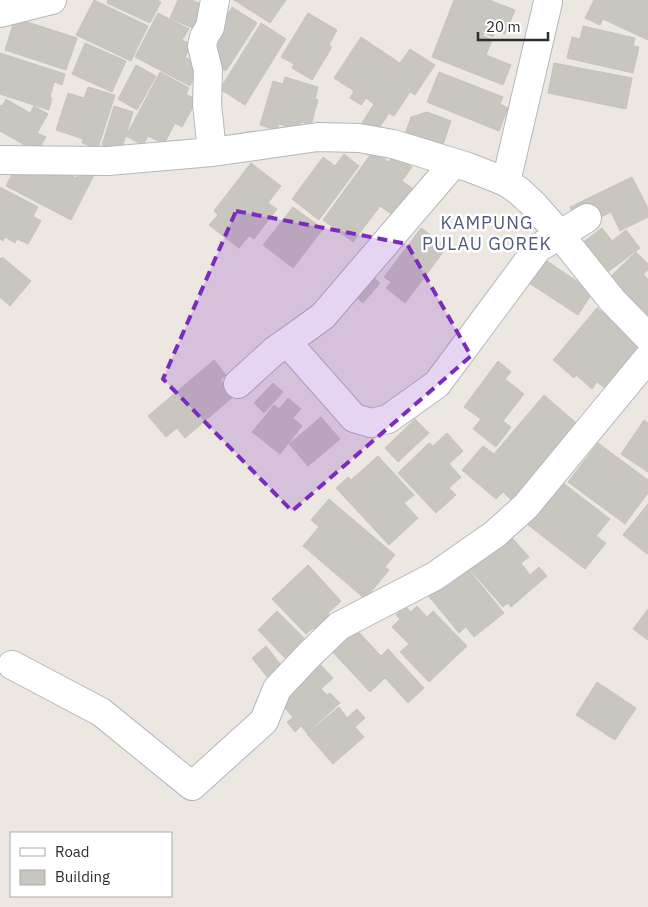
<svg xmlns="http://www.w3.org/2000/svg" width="648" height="907" viewBox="0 0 648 907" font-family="'IBM Plex Sans',sans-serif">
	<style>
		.building { fill: #c9c5bf; stroke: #c8c3ba }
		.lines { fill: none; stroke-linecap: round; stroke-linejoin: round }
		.minor-casing { stroke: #b4b7bf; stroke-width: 30 }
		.minor { stroke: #fff; stroke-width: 28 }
		.marked { fill: #7b2cbf; fill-opacity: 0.2; stroke: #7b2cbf; stroke-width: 4; stroke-dasharray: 10 6; stroke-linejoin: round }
		.labels { text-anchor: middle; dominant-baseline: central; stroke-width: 5; stroke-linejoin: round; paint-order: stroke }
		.neighbourhood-label { font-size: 18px; letter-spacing: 1px; fill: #515a79; stroke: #fff }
	</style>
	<rect width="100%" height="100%" fill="#ede7e1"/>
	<path class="building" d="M94 0 148 26 131 61 76 35Z
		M108 0H158L161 2 150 23 107 3Z
		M178 0H192L211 9 201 32 170 18Z
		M234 0H286L270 23Z
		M454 0H489L515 10 505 34 495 30 493 37 484 33 483 36 492 40 486 55 511 65 503 85 432 57Z
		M594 0H648V40L603 19 600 25 585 18Z
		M232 7 257 23 226 71 202 56Z
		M158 13 189 29 182 40 192 45 185 57 201 65 190 86 135 57Z
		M308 13 337 30 329 45 332 47 312 80 292 68 294 64 281 57Z
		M15 18 77 38 66 70 5 50Z
		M261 23 286 39 245 105 220 89Z
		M583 26 635 38 633 46 639 47 633 73 567 58 572 37 580 39Z
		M361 37 400 63 410 49 435 65 415 95 410 92 394 116 389 113 376 133 362 123 374 104 366 98 361 105 350 98 354 91 334 78Z
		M85 43 126 61 112 92 72 74Z
		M0 53 65 74 62 85 54 82 50 97 52 98 49 110 0 94Z
		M554 63 632 78 626 109 548 93Z
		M136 65 156 76 137 110 118 99Z
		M160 72 189 88 186 94 197 100 182 127 175 123 164 144 148 136 143 145 126 136Z
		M439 72 503 97 500 104 508 108 499 131 427 102Z
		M285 77 318 87 315 99 318 100 311 125 301 122 299 130 279 124 277 130 260 125 273 81 283 84Z
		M88 87 115 95 98 148 82 143 83 139 56 130 68 93 84 98Z
		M6 99 30 113 34 106 48 114 37 133 46 137 39 149 30 144 28 147 0 131V105L2 106Z
		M114 106 133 112 121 151 102 145Z
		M427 112 451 121 440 153 403 140 411 117Z
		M373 151 389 162 394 154 412 167 402 181 412 188 393 215 380 206 353 242 323 220Z
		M344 154 359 166 319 220 292 199 323 157 335 166Z
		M33 163H48L76 178 81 169 94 175 71 220 6 186 14 170 26 176Z
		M251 163 281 186 268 203 277 209 254 239 249 236 239 248 209 225 218 215 214 211Z
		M632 177 648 208V217L620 231 611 212 597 219 575 217 570 207Z
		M0 187 38 207 33 216 41 221 28 244 17 239 15 243 5 237 3 241 0 239Z
		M293 207 323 229 293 268 263 245Z
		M421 228 447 247 405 303 386 288 391 282 384 277Z
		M602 228 612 241 626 230 640 248 605 274 582 243Z
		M636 252 648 264V270L643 274 648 279V314L643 317 607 280Z
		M2 257 31 281 10 306 0 297V259Z
		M544 259 593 292 578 315 529 283Z
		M368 273 380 283 363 303 351 293Z
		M597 308 646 349 610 392 597 382 592 389 576 375 574 378 553 360Z
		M214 360 226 375 220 380 234 396 185 438 177 428 166 437 148 416Z
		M498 361 511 372 505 379 524 394 503 421 511 427 496 447 473 429 481 419 464 407Z
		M273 383 283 392 264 413 254 403Z
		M544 395 581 427 516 504 503 492 496 499 462 470 483 446 494 454Z
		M288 398 301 409 293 418 302 426 280 454 252 432 274 405 279 409Z
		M321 417 340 439 308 466 289 444Z
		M415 419 429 433 398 462 385 448Z
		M644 420 648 423V472L621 454Z
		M447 433 463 451 449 464 461 477 449 488 456 495 436 513 398 473 429 443 433 446Z
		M598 443 648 480V493L625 524 568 482Z
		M378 456 414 495 404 503 418 518 389 545 336 488 348 477 351 480Z
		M562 482 610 519 596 536 606 543 585 569 528 525Z
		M329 499 395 555 385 567 389 570 365 599 303 546 319 527 311 520Z
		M648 504V553L647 554 623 535Z
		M506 531 529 557 521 563 530 575 539 567 547 576 511 607 508 603 503 607 466 565Z
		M463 563 504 613 474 637 466 627 459 633 426 593Z
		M308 565 341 601 328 613 332 618 317 632 313 628 306 634 272 599Z
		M405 606 411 612 417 606 427 617 433 611 467 646 429 682 400 652 409 644 392 627 400 619 396 615Z
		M648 609V640L633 629Z
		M277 611 304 638 297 645 302 650 289 662 258 630Z
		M352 625 381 656 388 649 424 688 408 703 385 678 370 692 328 647Z
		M266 646 281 665 267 677 252 658Z
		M318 662 333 678 321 689 327 695 330 693 340 703 307 733 301 726 295 732 287 722 293 717 277 700Z
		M597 682 636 708 615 740 576 715Z
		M339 707 347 718 357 709 365 718 355 727 364 737 333 764 307 734Z"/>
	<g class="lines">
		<defs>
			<path id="minor" d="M0 13 52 0
				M212 152 207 104 208 70 202 46 204 37 210 27 215 0
				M0 160 108 161 212 152 318 137 359 138 393 144 468 167 506 182 519 191 533 204 556 230 612 300 648 337
				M506 182 548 2
				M287 342 323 316 454 163
				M238 384 273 352 287 342 354 418 371 423 388 419 437 384 538 248 587 218
				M12 665 101 712 192 786 264 721 277 689 308 656 339 626 435 576 495 534 526 506 648 358"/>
		</defs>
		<use href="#minor" class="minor-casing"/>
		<use href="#minor" class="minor"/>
	</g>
	<path class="marked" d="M236 211 407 244 471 356 292 511 163 379Z"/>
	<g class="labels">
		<g class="neighbourhood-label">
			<text x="487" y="222">KAMPUNG<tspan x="487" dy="21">PULAU GOREK</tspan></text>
		</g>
	</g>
	<rect x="10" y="832" width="162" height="65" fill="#ffffff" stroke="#ababab"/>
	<rect x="20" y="848" width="25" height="8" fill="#ffffff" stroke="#ababab"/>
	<text x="55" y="857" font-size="15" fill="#2d2d2d">Road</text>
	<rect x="20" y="870" width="25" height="15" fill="#c9c5bf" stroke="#ababab"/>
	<text x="55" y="882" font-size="15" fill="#2d2d2d">Building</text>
	<path d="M478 32v8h70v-8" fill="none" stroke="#2d2d2d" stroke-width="2.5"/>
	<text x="486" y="32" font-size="15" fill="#2d2d2d" stroke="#ffffff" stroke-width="4" paint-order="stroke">20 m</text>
</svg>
